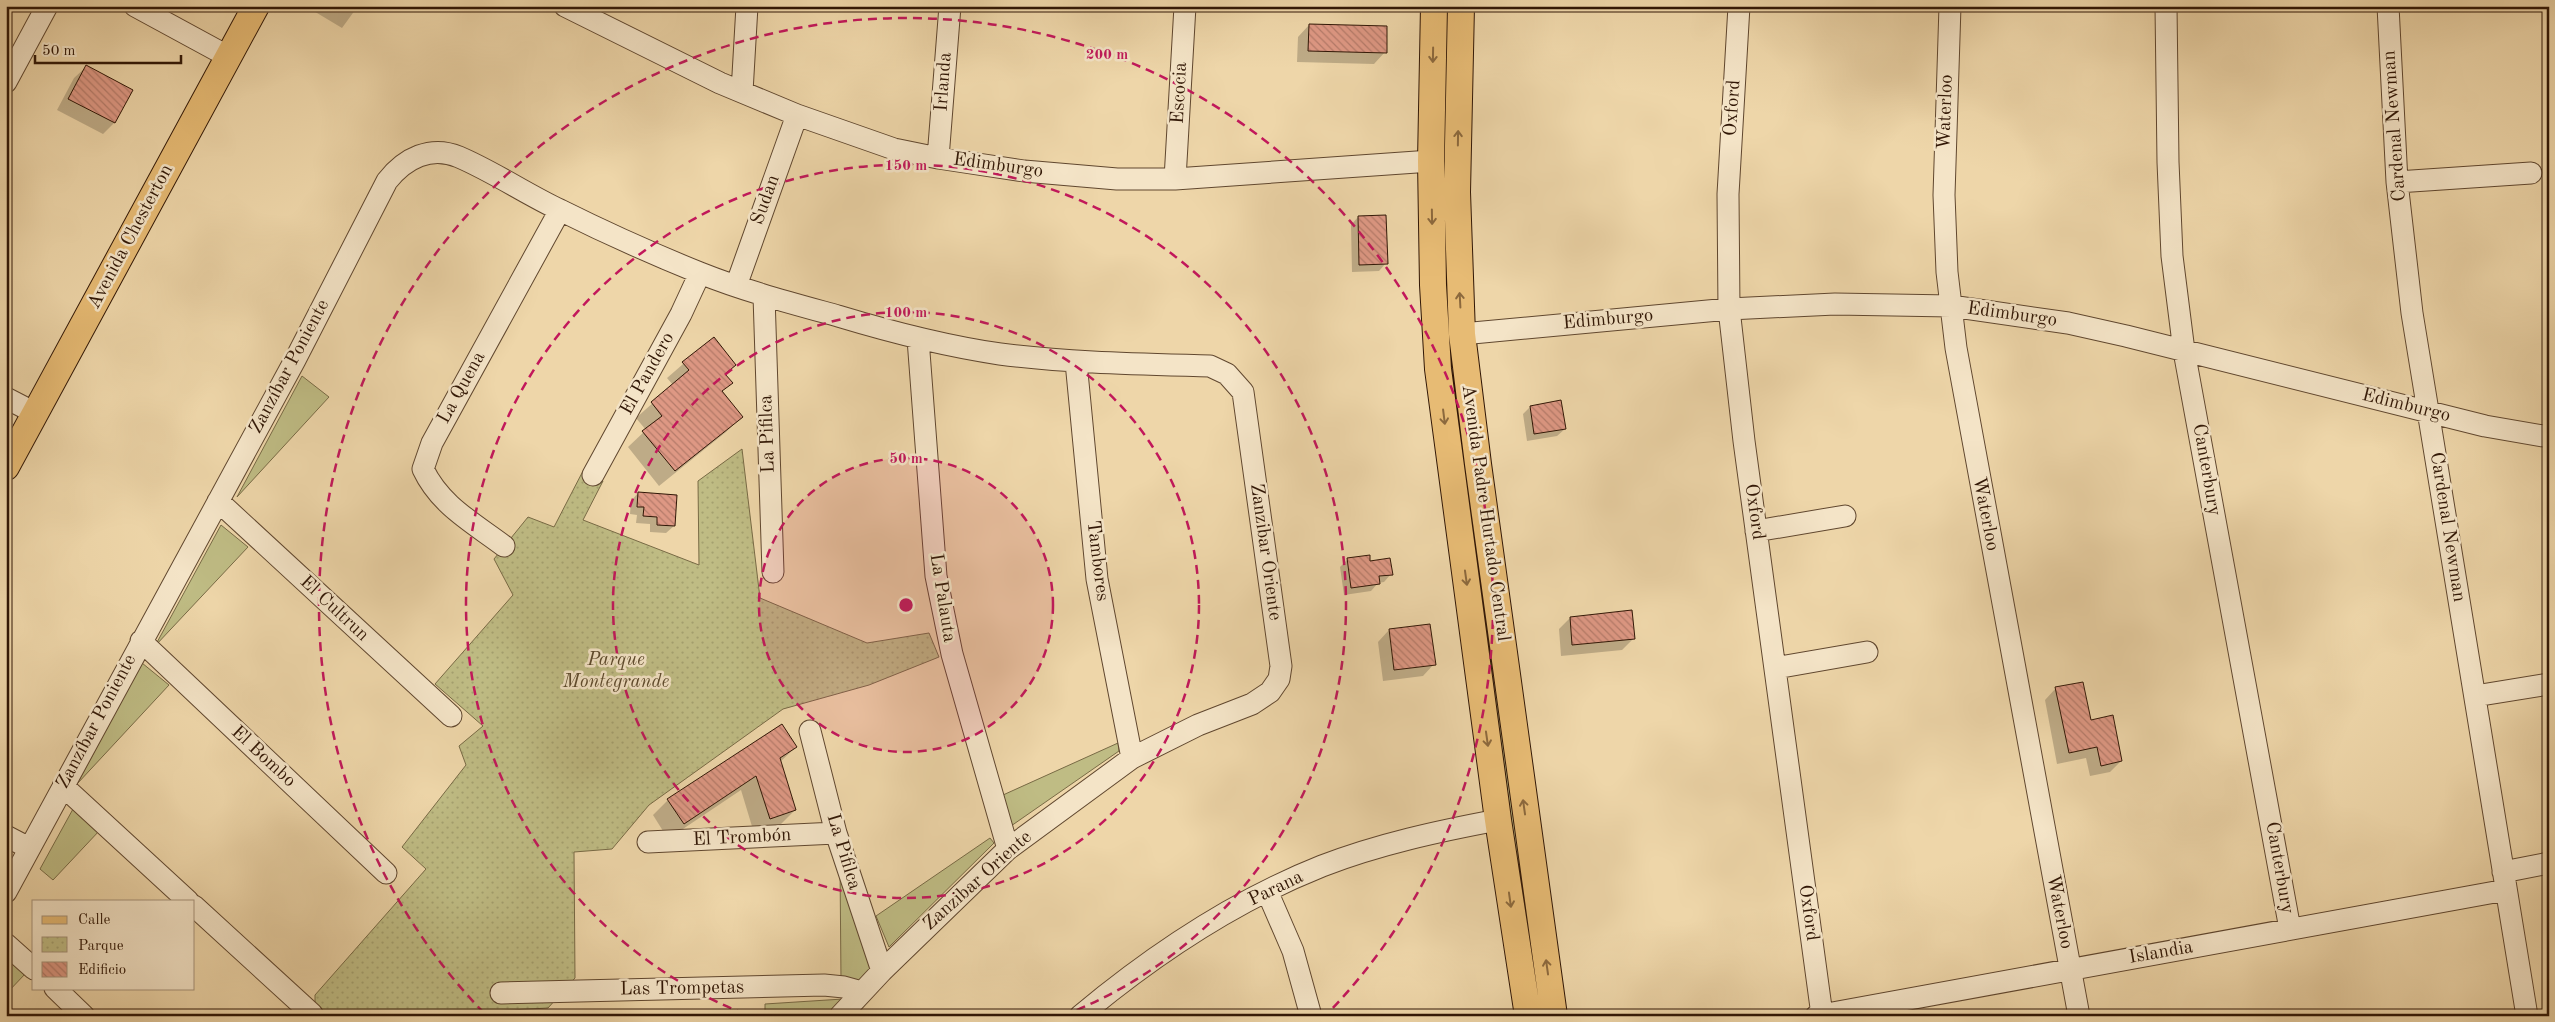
<svg xmlns="http://www.w3.org/2000/svg" width="2555" height="1022" viewBox="0 0 2555 1022" font-family="'Old Standard TT',serif">
	<style>
		.green { fill: #bfbc84; stroke: #786a45 }
		.park { fill: url(#park-dots); stroke: #786a45 }
		.shadow { fill: #0003 }
		.building { fill: url(#building-back-hatch); stroke: #311706 }
		.lines { fill: none; stroke-linecap: round; stroke-linejoin: round }
		.minor-casing { stroke: #60472f; stroke-width: 23 }
		.major-casing { stroke: #311706; stroke-width: 28 }
		.minor { stroke: #f4e4c7; stroke-width: 21 }
		.major { stroke: #e7bb74; stroke-width: 26 }
		.oneway { stroke: #8c693d }
		.ring { fill: none; stroke: #c2185b; stroke-width: 2.5; stroke-dasharray: 9 6 }
		.labels { text-anchor: middle; dominant-baseline: central; stroke-width: 5; stroke-linejoin: round; paint-order: stroke }
		.street-label { font-size: 19px; fill: #311706; stroke: #f4e4c7 }
		.park-label { font-size: 19px; font-style: italic; fill: #5c492c; stroke: #f4e4c7 }
		.centre { fill: #c2185b; stroke: #f4e4c7; stroke-width: 2.5 }
		.ring-label { font-size: 15px; text-anchor: middle; font-weight: bold; fill: #c2185b; stroke: #f4e4c7; stroke-width: 5; stroke-linejoin: round; paint-order: stroke }
	</style>
	<defs>
		<pattern id="park-dots" width="8" height="8" patternUnits="userSpaceOnUse" patternTransform="scale(1.25)"><rect width="8" height="8" fill="#bfbc84"/><path d="M2 2h.1M6 6h.1" fill="none" stroke="#a5a170" stroke-width="1.8" stroke-linecap="round"/></pattern>
		<pattern id="building-back-hatch" width="6" height="6" patternUnits="userSpaceOnUse" patternTransform="scale(1.25)"><rect width="6" height="6" fill="#de9884"/><path d="M-1 5l2 2M0 0l6 6M5-1l2 2" fill="none" stroke="#b57b6a"/></pattern>
	</defs>
	<rect width="100%" height="100%" fill="#eed6a9"/>
	<filter id="stains"><feTurbulence type="fractalNoise" baseFrequency=".004" numOctaves="4"/><feColorMatrix values="0 0 0 0 .2 0 0 0 0 .09 0 0 0 0 .02 0 0 0 .5 -.17"/></filter>
	<radialGradient id="worn" r=".72"><stop offset=".6" stop-color="#630" stop-opacity="0"/><stop offset="1" stop-color="#630" stop-opacity=".3"/></radialGradient>
	<path class="green" d="M1451 375H1456L1543 1016H1538Z
		M302 376 329 397 237 497Z
		M221 525 248 547 155 646Z
		M142 663 169 685 77 784Z
		M1118 743 1119 751 1011 826 1003 795Z
		M73 809 100 830 53 880 40 869Z
		M990 838 994 843 889 947 876 916Z
		M840 864 873 973 861 981H841Z
		M6 957 26 973 6 994Z
		M843 999 828 1016H765V1004Z"/>
	<path class="park" d="M742 449 760 598 867 643 929 633 939 657 869 685 783 709 649 805 612 849 574 852 575 978 548 1008 453 1013 452 1016H315V995L426 869 402 847 466 765 459 746 483 726 435 684 513 595 494 559 528 517 554 527 584 469 603 481 583 520 699 565 698 481Z"/>
	<path class="shadow" d="M358 6 342 28 307 7V6Z
		M1858 6H1899L1895 10 1858 11Z
		M1309 25 1385 52 1374 64 1297 62 1298 37Z
		M86 67 131 91 114 123 103 134 57 110 74 78Z
		M1358 217 1386 263 1379 271 1352 272 1351 225Z
		M713 338 735 365 725 375 731 382 721 392 741 417 726 432 659 486 628 447 646 430 636 418 673 385 667 378Z
		M1530 407 1565 429 1557 436 1527 441 1523 414Z
		M638 493 674 526 666 533 650 532V524L636 523 637 515 630 514 631 501Z
		M1348 559 1369 562 1391 574 1384 582 1378 583 1371 591 1344 595 1340 567Z
		M1570 618 1634 638 1622 650 1561 656 1559 629Z
		M1389 630 1434 664 1423 676 1383 681 1378 642Z
		M2056 688 2090 721 2121 761 2110 772 2090 776 2086 758 2057 764 2045 700Z
		M781 725 796 747 780 762 795 810 780 825 754 833 741 790 668 839 653 815 668 800Z"/>
	<path class="building" d="M1309 24 1387 26V53L1308 51Z
		M86 65 133 90 115 123 68 99Z
		M1386 215 1388 264 1359 265 1358 216Z
		M714 337 736 365 725 374 733 383 722 391 743 417 675 471 642 431 662 416 651 402 689 370 682 362Z
		M1561 400 1566 429 1534 434 1530 406Z
		M638 492 677 495 675 526 657 525V517L643 516 644 507H637Z
		M1370 555V561L1390 558 1393 575 1379 576 1380 584 1351 588 1347 558Z
		M1632 610 1635 639 1572 645 1570 617Z
		M1430 624 1436 665 1394 670 1389 629Z
		M2083 682 2091 720 2113 715 2122 761 2101 766 2097 747 2069 753 2055 687Z
		M782 724 797 747 780 758 796 810 770 819 756 776 684 824 667 799Z"/>
	<g class="lines">
		<defs>
			<path id="minor" d="M135 6 229 57
				M565 6 720 83 797 115 894 149 938 158 1024 171 1117 179H1175L1431 161
				M1739 6 1728 194 1729 309 1744 441 1822 1015
				M1950 6 1944 195 1947 272 1956 348 2079 1016
				M2166 6 2168 162 2172 256 2184 351 2290 929
				M2388 6 2397 182 2412 313 2527 1016
				M6 82 47 6
				M742 92 747 6
				M938 158 950 6
				M1175 179 1185 6
				M2397 182 2531 173
				M736 286 797 115
				M764 296 773 572
				M1462 334 1729 309 1835 304 1951 306 2068 323 2126 336 2485 426 2549 437
				M918 339 936 576 952 654 1008 849
				M1076 362 1097 579 1132 758
				M6 398 35 413
				M593 475 681 314 700 273
				M218 501 451 716
				M1756 531 1845 516
				M504 546C472 522 440 505 423 469L432 443 560 210
				M141 641 386 873
				M1775 668 1867 652
				M2475 696 2549 684
				M810 731 836 833 882 971
				M63 786 188 901
				M6 836 29 848
				M648 842 836 833
				M2503 872 2549 863
				M1267 891 1293 951 1311 1016
				M6 892 295 360 387 181C405 158 431 145 459 157 494 172 526 194 560 210 606 233 653 254 700 273 745 291 791 303 838 316 891 332 945 346 1000 354 1069 363 1140 364 1210 366L1227 374 1243 392 1281 666 1279 679 1270 692 1252 704 1198 725 1132 758 1008 849 882 971 840 1016
				M194 906 312 1014
				M6 944 34 969
				M55 988 84 1016
				M501 993 824 985 844 987 862 992
				M1080 1016C1153 955 1234 901 1322 866 1379 844 1439 831 1498 820
				M1816 1016 2506 890"/>
			<path id="major" d="M1434 6 1431 161 1433 285 1438 369 1498 820 1528 1016
				M1461 6 1457 192 1462 334 1478 464 1554 1016
				M6 467 256 6"/>
		</defs>
		<use href="#minor" class="minor-casing"/>
		<use href="#major" class="major-casing"/>
		<use href="#minor" class="minor"/>
		<use href="#major" class="major"/>
	</g>
	<defs><path id="oneway-shaft" d="M-6 0H5M1.5-3L5.5 0L1.5 3" fill="none" stroke-width="1.6" stroke-linecap="round" stroke-linejoin="round" transform="scale(1.25)"/></defs>
	<g class="oneway">
		<use href="#oneway-shaft" transform="translate(1433 55) rotate(91)"/>
		<use href="#oneway-shaft" transform="translate(1458 138) rotate(-89)"/>
		<use href="#oneway-shaft" transform="translate(1432 217) rotate(89)"/>
		<use href="#oneway-shaft" transform="translate(1460 300) rotate(-93)"/>
		<use href="#oneway-shaft" transform="translate(1444 417) rotate(83)"/>
		<use href="#oneway-shaft" transform="translate(1466 578) rotate(82)"/>
		<use href="#oneway-shaft" transform="translate(1487 739) rotate(82)"/>
		<use href="#oneway-shaft" transform="translate(1524 807) rotate(-98)"/>
		<use href="#oneway-shaft" transform="translate(1510 900) rotate(82)"/>
		<use href="#oneway-shaft" transform="translate(1547 967) rotate(-98)"/>
	</g>
	<circle cx="906" cy="605" r="147" fill="#c2185b" fill-opacity=".12"/>
	<g class="ring">
		<circle cx="906" cy="605" r="147"/>
		<circle cx="906" cy="605" r="293"/>
		<path d="M745 1014A440 440 0 1 1 1067 1014"/>
		<path d="M484 1013A587 587 0 1 1 1328 1013"/>
	</g>
	<g class="labels">
		<g class="street-label">
			<text transform="translate(944 82) rotate(-86)">Irlanda</text>
			<text transform="translate(1180 93) rotate(-87)">Escocia</text>
			<text transform="translate(1733 108) rotate(-86)">Oxford</text>
			<text transform="translate(1946 112) rotate(-88)">Waterloo</text>
			<text transform="translate(2395 126) rotate(-94)">Cardenal Newman</text>
			<text transform="translate(998 166) rotate(8)">Edimburgo</text>
			<text transform="translate(766 200) rotate(-70)">Sudan</text>
			<text transform="translate(131 237) rotate(-62)">Avenida Chesterton</text>
			<text transform="translate(2012 315) rotate(8)">Edimburgo</text>
			<text transform="translate(1608 320) rotate(-5)">Edimburgo</text>
			<text transform="translate(290 367) rotate(-62)">Zanzíbar Poniente</text>
			<text transform="translate(648 374) rotate(-61)">El Pandero</text>
			<text transform="translate(462 388) rotate(-61)">La Quena</text>
			<text transform="translate(2406 406) rotate(14)">Edimburgo</text>
			<text transform="translate(768 434) rotate(-92)">La Pifilca</text>
			<text transform="translate(2206 470) rotate(80)">Canterbury</text>
			<text transform="translate(1754 512) rotate(82)">Oxford</text>
			<text transform="translate(1485 513) rotate(82)">Avenida Padre Hurtado Central</text>
			<text transform="translate(1985 514) rotate(79)">Waterloo</text>
			<text transform="translate(2447 527) rotate(81)">Cardenal Newman</text>
			<text transform="translate(1265 552) rotate(82)">Zanzibar Oriente</text>
			<text transform="translate(1097 561) rotate(83)">Tambores</text>
			<text transform="translate(942 598) rotate(81)">La Palauta</text>
			<text transform="translate(334 609) rotate(43)">El Cultrun</text>
			<text transform="translate(97 722) rotate(-62)">Zanzíbar Poniente</text>
			<text transform="translate(263 757) rotate(43)">El Bombo</text>
			<text transform="translate(742 838) rotate(-3)">El Trombón</text>
			<text transform="translate(843 852) rotate(73)">La Pifilca</text>
			<text transform="translate(2279 868) rotate(80)">Canterbury</text>
			<text transform="translate(978 881) rotate(-42)">Zanzibar Oriente</text>
			<text transform="translate(1276 889) rotate(-26)">Parana</text>
			<text transform="translate(2059 912) rotate(79)">Waterloo</text>
			<text transform="translate(1808 913) rotate(82)">Oxford</text>
			<text transform="translate(2161 953) rotate(-10)">Islandia</text>
			<text transform="translate(682 989) rotate(-1)">Las Trompetas</text>
		</g>
		<g class="park-label">
			<text x="616" y="660">Parque<tspan x="616" dy="22">Montegrande</tspan></text>
		</g>
	</g>
	<circle cx="906" cy="605" r="8" class="centre"/>
	<g class="ring-label">
		<text x="1107" y="59">200 m</text>
		<text x="906" y="170">150 m</text>
		<text x="906" y="317">100 m</text>
		<text x="906" y="463">50 m</text>
	</g>
	<rect width="2555" height="1022" fill="none" stroke="#eed6a9" stroke-width="25"/>
	<rect x="8" y="8" width="2540" height="1007" fill="none" stroke="#311706" stroke-width="2.5"/>
	<rect x="12" y="12" width="2530" height="997" fill="none" stroke="#311706"/>
	<rect x="32" y="900" width="162" height="90" fill="#f4e4c7" stroke="#a6927a"/>
	<rect x="42" y="916" width="25" height="8" fill="#e7bb74" stroke="#a6927a"/>
	<text x="78" y="924" font-size="15" fill="#311706">Calle</text>
	<rect x="42" y="937" width="25" height="15" fill="url(#park-dots)" stroke="#a6927a"/>
	<text x="78" y="950" font-size="15" fill="#311706">Parque</text>
	<rect x="42" y="962" width="25" height="15" fill="url(#building-back-hatch)" stroke="#a6927a"/>
	<text x="78" y="974" font-size="15" fill="#311706">Edificio</text>
	<path d="M35 55v8h146v-8" fill="none" stroke="#311706" stroke-width="2.5"/>
	<text x="42" y="55" font-size="15" fill="#311706" stroke="#f4e4c7" stroke-width="4" paint-order="stroke">50 m</text>
	<rect width="100%" height="100%" filter="url(#stains)"/>
	<rect width="100%" height="100%" fill="url(#worn)"/>
</svg>
